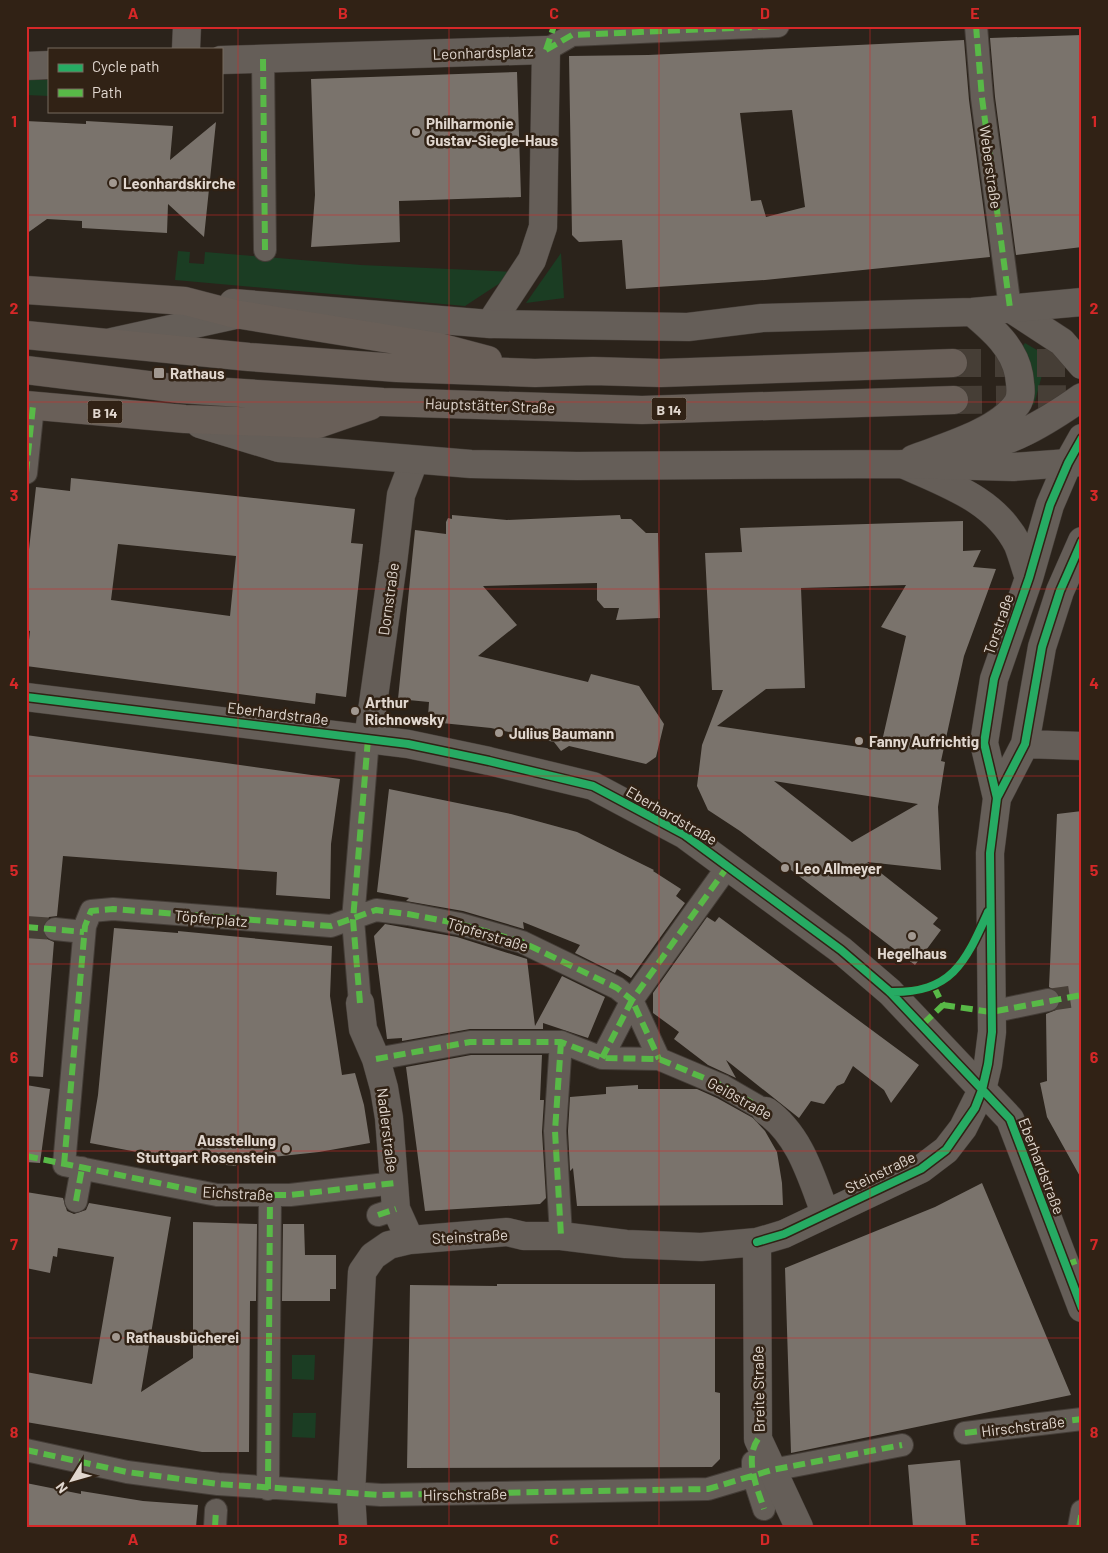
<svg xmlns="http://www.w3.org/2000/svg" width="1108" height="1553" viewBox="0 0 1108 1553" font-family="Barlow,sans-serif">
	<style>
		.green { fill: #1b3d23 }
		.building { fill: #7a736c; fill-rule: evenodd }
		.lines { fill: none; stroke-linecap: round; stroke-linejoin: round }
		.pedestrian-tunnel { stroke: #463e36; stroke-width: 22; stroke-dasharray: 22 11; stroke-linecap: butt }
		.primary-tunnel { stroke: #463e36; stroke-width: 28; stroke-dasharray: 28 14; stroke-linecap: butt }
		.pedestrian-casing { stroke: #443d37; stroke-width: 24 }
		.minor-casing { stroke: #443d37; stroke-width: 29 }
		.tertiary-casing { stroke: #443d37; stroke-width: 29 }
		.primary-casing { stroke: #443d37; stroke-width: 29 }
		.pedestrian { stroke: #655e58; stroke-width: 22 }
		.minor { stroke: #655e58; stroke-width: 28 }
		.tertiary { stroke: #655e58; stroke-width: 28 }
		.primary { stroke: #695f58; stroke-width: 28 }
		.quiet { stroke: #58b947; stroke-width: 6; stroke-dasharray: 12 6; stroke-linecap: butt }
		.cycleway-casing { stroke: #312215; stroke-width: 11 }
		.cycleway { stroke: #26ab63; stroke-width: 8 }
		.grid { fill: none; stroke: #d62828; stroke-width: 1; stroke-opacity: 0.55 }
		.poi-dot { fill: #a19890; stroke: #312215; stroke-width: 2 }
		.labels { text-anchor: middle; dominant-baseline: central; stroke-width: 5; stroke-linejoin: round; paint-order: stroke }
		.shield { fill: #312215; stroke: #aca197; stroke-width: 1 }
		.shield-label { font-size: 14px; font-weight: bold; fill: #e1d7cf }
		.street-label { font-size: 15px; fill: #e1d7cf; stroke: #312215 }
		.poi-label { font-size: 15px; font-weight: bold; fill: #e1d7cf; stroke: #312215; text-anchor: start }
		.neatline { fill: none; stroke: #d62828; stroke-width: 2 }
		.grid-label { font-size: 16px; text-anchor: middle; font-weight: bold; fill: #d62828 }
	</style>
	<rect width="100%" height="100%" fill="#2b231b"/>
	<path class="green" d="M26 80H49V96L26 95Z
		M178 251 190 252 189 263 204 264 205 252 361 265 517 272 465 306 175 280Z
		M561 253 564 298 526 303Z
		M1025 343 1047 356 1034 405 1031 403C1035 381 1034 366 1022 347Z
		M292 1355H315L314 1380 292 1379Z
		M293 1413H316L315 1438 292 1437Z"/>
	<path class="building" d="M1082 35V247L1016 255 995 97 990 38Z
		M964 40 969 100 990 257 765 280 626 289 622 240 579 242 572 235 569 56 648 55ZM792 110 805 207 766 217 761 200 751 201 740 113Z
		M517 72 521 197 399 201 400 242 311 247 315 195 311 79Z
		M26 121 86 124V121L173 126 170 160 216 122 204 237 168 204 167 233 82 228V221L47 219 26 234Z
		M71 478 355 509 351 543 363 544 346 697 316 693 315 704 26 666 30 631 26 630V576L36 487 70 491ZM118 544 236 556 230 616 111 600Z
		M452 515 507 520 620 515 621 519H631L646 533H658L660 618 616 620 619 608H604L597 600V583L483 586 517 625 478 656 588 682 591 674 639 686 664 724 656 757 646 764 569 746 561 751 554 742 491 728 432 722 433 717H428L429 702 398 699 415 530 446 534V522L448 518 452 519Z
		M963 521V551L981 550 973 567 996 569 964 656 941 761 945 762 938 807 941 870 867 862 938 918 933 924 941 930 915 965 740 831 708 810 697 786 702 745 723 690H712L705 553 742 552 740 528ZM906 585 881 627 906 636 880 750 717 726 766 689 805 688 801 588ZM774 781 918 804 852 842Z
		M26 735 340 779 331 844 330 899 276 895 277 872 63 856 57 916 49 917 42 928 47 939 54 942 43 1077 26 1076Z
		M389 789 511 814 577 832 654 870 653 871 681 889 676 896 685 903 631 978 617 969 615 973 575 953 580 945 523 922 524 929 463 911 406 901 409 898 377 892Z
		M1082 811V1180L1047 1117 1040 1083 1047 1081 1046 1014 1056 1010 1061 1004 1058 992 1049 987 1057 814Z
		M707 917 715 922 719 917 919 1065 891 1103 884 1090 853 1066 844 1083 837 1086 824 1104 811 1101 799 1118 726 1060 736 1078 708 1065 674 1039 679 1032 653 1013V993Z
		M385 924 457 937 527 959 535 1026 562 976 605 997 588 1038 543 1023V1029H470L402 1041V1038L387 1039 374 936Z
		M114 928 178 933V931L332 946 330 996 342 1075 355 1073 364 1105 370 1143 319 1152 236 1161V1166L157 1158 158 1156 90 1143 98 1095Z
		M471 1055H542L540 1100H544L542 1132 546 1198 540 1204 425 1211 406 1067Z
		M26 1085 50 1089 40 1163 26 1162Z
		M638 1085V1089H697L717 1098 753 1118 765 1131 777 1152 782 1183 783 1205 577 1206 573 1168 570 1171 568 1131 570 1097 606 1094V1087Z
		M982 1183 1071 1395 791 1453 785 1268 935 1207Z
		M26 1192 63 1198 67 1211 74 1214 86 1210 89 1203 171 1217 141 1392 193 1358V1222L257 1224 256 1301H250L249 1452H202L26 1422V1372L92 1384 114 1257 58 1248 57 1257 53 1256 50 1273 26 1268Z
		M283 1224H304L305 1255H336V1289H330V1301H282Z
		M497 1284H715V1392L720 1393V1459L712 1467 407 1468 410 1285 497 1286Z
		M960 1460 966 1527H913L908 1465Z
		M26 1483 81 1494V1491L143 1501 198 1505 196 1527H26Z"/>
	<g class="lines">
		<path class="pedestrian-tunnel" d="M26 927 55 929
			M1048 1000 1082 995"/>
		<path class="primary-tunnel" d="M953 363H1082
			M954 400 1082 399"/>
		<defs>
			<path id="pedestrian" d="M976 26 982 98 1010 308
				M546 50 572 35 778 26
				M263 59 265 250
				M26 473 33 406
				M55 929 84 932
				M360 1003 353 920 368 739
				M991 1012 1048 1000
				M561 1042 555 1131 561 1236
				M602 1058 632 1000 659 1059
				M376 1059 470 1042H561L602 1058 659 1059 723 1086 766 1111
				M395 1183 290 1195H217L64 1165 85 926 91 911 113 909 331 926 376 910 408 914 460 924 522 942 617 988 632 1000 728 866
				M76 1201 82 1168
				M378 1215 396 1209
				M965 1433 1082 1419
				M26 1450 127 1472 218 1484 381 1495 708 1489 772 1470 902 1445
				M753 1462V1475L764 1509
				M268 1489 270 1196
				M215 1527 216 1510
				M1079 1527 1082 1511"/>
			<path id="minor" d="M186 49 187 26
				M221 60 546 50 543 227 532 260 490 324
				M26 66 49 65
				M1010 308 1062 342 1082 365
				M903 464C946 484 995 499 1018 545 1022 555 1025 567 1029 578
				M26 697 408 744 489 761 593 786 685 835 841 950 890 992 1010 1119 1082 1308
				M368 739 393 563 401 495 414 461
				M1025 744 1082 746
				M997 798 1025 744 1042 647 1060 591 1082 541
				M360 1003 363 1029 376 1059 384 1088 389 1118 396 1209 410 1240
				M766 1111C800 1135 811 1176 825 1213
				M757 1242 758 1439 799 1527
				M353 1527 351 1494 362 1272 373 1256 389 1245 410 1240 507 1232 524 1236H561L626 1244 701 1247 757 1242 784 1234 921 1169 946 1150 963 1128 982 1090 988 1064 992 1032 990 853 997 798 984 743 994 679 1029 578 1050 505 1068 463 1082 438"/>
			<path id="tertiary" d="M233 303 490 324 688 327 762 318 972 312 1082 302
				M112 342 244 313
				M200 424 279 448 471 464 577 466 903 464 1013 467 1082 462
				M965 451C1009 445 1046 422 1082 397
				M913 459C944 447 998 432 1017 404 1023 395 1020 385 1019 375 1014 347 992 329 972 312"/>
			<path id="primary" d="M26 290 185 301 235 314 439 347 488 360
				M26 335 249 357 397 368 535 373 593 371 661 373 953 363
				M26 370 180 389 383 402 642 410 954 400
				M26 405 185 419 318 424 370 406"/>
		</defs>
		<use href="#pedestrian" class="pedestrian-casing"/>
		<use href="#minor" class="minor-casing"/>
		<use href="#tertiary" class="tertiary-casing"/>
		<use href="#primary" class="primary-casing"/>
		<use href="#pedestrian" class="pedestrian"/>
		<use href="#minor" class="minor"/>
		<use href="#tertiary" class="tertiary"/>
		<use href="#primary" class="primary"/>
		<path class="quiet" d="M976 26 982 98 1010 308
			M546 50 572 35 778 26
			M546 50 554 26
			M263 59 265 250
			M26 473 33 406
			M26 927 84 932
			M360 1003 353 920 368 739
			M943 1005 991 1012 1082 995
			M923 1024 943 1005 934 987
			M561 1042 555 1131 561 1236
			M602 1058 632 1000 659 1059
			M376 1059 470 1042H561L602 1058 659 1059 723 1086 766 1111
			M26 1156 217 1195H290L395 1183
			M64 1165 85 926 91 911 113 909 331 926 376 910 408 914 460 924 522 942 617 988 632 1000 728 866
			M76 1201 82 1168
			M378 1215 396 1209
			M1065 1265 1082 1259
			M965 1433 1082 1419
			M758 1439C744 1459 757 1487 764 1509
			M26 1450 127 1472 218 1484 381 1495 708 1489 772 1470 902 1445
			M268 1489 270 1196
			M215 1527 216 1510
			M1079 1527 1082 1511"/>
		<defs>
			<path id="cycleway" d="M26 697 408 744 489 761 593 786 685 835 841 950 890 992 1010 1119 1082 1308
				M997 798 1025 744 1042 647 1060 591 1082 541
				M890 992C952 993 965 963 988 912
				M757 1242 784 1234 921 1169 946 1150 975 1108 982 1090 988 1064 992 1032 990 853 997 798 984 743 994 679 1029 578 1050 505 1068 463 1082 438"/>
		</defs>
		<use href="#cycleway" class="cycleway-casing"/>
		<use href="#cycleway" class="cycleway"/>
	</g>
	<path class="grid" d="M238 26V1527M449 26V1527M659 26V1527M870 26V1527M26 215H1082M26 402H1082M26 589H1082M26 776H1082M26 964H1082M26 1151H1082M26 1338H1082"/>
	<g class="poi-dot">
		<circle cx="416" cy="132" r="5"/>
		<circle cx="113" cy="183" r="5"/>
		<rect x="153" y="367" width="12" height="12" rx="2.5"/>
		<circle cx="355" cy="711" r="5"/>
		<circle cx="499" cy="733" r="5"/>
		<circle cx="859" cy="741" r="5"/>
		<circle cx="785" cy="868" r="5"/>
		<circle cx="912" cy="936" r="5"/>
		<circle cx="286" cy="1149" r="5"/>
		<circle cx="116" cy="1337" r="5"/>
	</g>
	<g class="labels">
		<g class="shield">
			<rect x="651.5" y="397.5" width="35" height="23" rx="4"/>
			<rect x="87.5" y="400.5" width="35" height="23" rx="4"/>
		</g>
		<g class="shield-label">
			<text x="669" y="409">B 14</text>
			<text x="105" y="412">B 14</text>
		</g>
		<g class="street-label">
			<text transform="translate(483 52) rotate(-2)">Leonhardsplatz</text>
			<text transform="translate(991 167) rotate(82)">Weberstraße</text>
			<text transform="translate(490 405) rotate(2)">Hauptstätter Straße</text>
			<text transform="translate(388 599) rotate(-82)">Dornstraße</text>
			<text transform="translate(998 624) rotate(-71)">Torstraße</text>
			<text transform="translate(278 713) rotate(7)">Eberhardstraße</text>
			<text transform="translate(672 815) rotate(30)">Eberhardstraße</text>
			<text transform="translate(211 918) rotate(5)">Töpferplatz</text>
			<text transform="translate(488 934) rotate(17)">Töpferstraße</text>
			<text transform="translate(740 1098) rotate(29)">Geißstraße</text>
			<text transform="translate(388 1130) rotate(83)">Nadlerstraße</text>
			<text transform="translate(1042 1166) rotate(69)">Eberhardstraße</text>
			<text transform="translate(880 1172) rotate(-26)">Steinstraße</text>
			<text transform="translate(238 1193) rotate(3)">Eichstraße</text>
			<text transform="translate(470 1236) rotate(-3)">Steinstraße</text>
			<text transform="translate(758 1389) rotate(-91)">Breite Straße</text>
			<text transform="translate(1023 1426) rotate(-7)">Hirschstraße</text>
			<text transform="translate(465 1494) rotate(-1)">Hirschstraße</text>
		</g>
		<g class="poi-label">
			<text x="426" y="123">Philharmonie<tspan x="426" dy="17">Gustav-Siegle-Haus</tspan></text>
			<text x="123" y="183">Leonhardskirche</text>
			<text x="170" y="373">Rathaus</text>
			<text x="365" y="702">Arthur<tspan x="365" dy="17">Richnowsky</tspan></text>
			<text x="509" y="733">Julius Baumann</text>
			<text x="869" y="741">Fanny Aufrichtig</text>
			<text x="795" y="868">Leo Allmeyer</text>
			<text x="912" y="953" text-anchor="middle">Hegelhaus</text>
			<text x="276" y="1140" text-anchor="end">Ausstellung<tspan x="276" dy="17">Stuttgart Rosenstein</tspan></text>
			<text x="126" y="1337">Rathausbücherei</text>
		</g>
	</g>
	<rect width="1108" height="1553" fill="none" stroke="#312215" stroke-width="55"/>
	<rect x="48" y="48" width="175" height="65" fill="#312215" stroke="#776a5f"/>
	<rect x="58" y="64" width="25" height="8" fill="#26ab63" stroke="#776a5f"/>
	<text x="92" y="72" font-size="15" fill="#e1d7cf">Cycle path</text>
	<rect x="58" y="89" width="25" height="8" fill="#58b947" stroke="#776a5f"/>
	<text x="92" y="98" font-size="15" fill="#e1d7cf">Path</text>
	<g transform="translate(72 1480) rotate(233)" stroke="#312215" stroke-width="4" paint-order="stroke">
	<path d="M0-4L9 19L0 12L-9 19Z" fill="#e1d7cf"/>
	<text y="-8" font-size="14" font-weight="bold" text-anchor="middle" fill="#e1d7cf">N</text>
	</g>
	<rect x="28" y="28" width="1052" height="1498" class="neatline"/>
	<g class="grid-label">
		<text x="133" y="19">A</text>
		<text x="343" y="19">B</text>
		<text x="554" y="19">C</text>
		<text x="765" y="19">D</text>
		<text x="975" y="19">E</text>
		<text x="14" y="127">1</text>
		<text x="1094" y="127">1</text>
		<text x="14" y="314">2</text>
		<text x="1094" y="314">2</text>
		<text x="14" y="501">3</text>
		<text x="1094" y="501">3</text>
		<text x="14" y="689">4</text>
		<text x="1094" y="689">4</text>
		<text x="14" y="876">5</text>
		<text x="1094" y="876">5</text>
		<text x="14" y="1063">6</text>
		<text x="1094" y="1063">6</text>
		<text x="14" y="1250">7</text>
		<text x="1094" y="1250">7</text>
		<text x="14" y="1438">8</text>
		<text x="1094" y="1438">8</text>
		<text x="133" y="1545">A</text>
		<text x="343" y="1545">B</text>
		<text x="554" y="1545">C</text>
		<text x="765" y="1545">D</text>
		<text x="975" y="1545">E</text>
	</g>
</svg>
